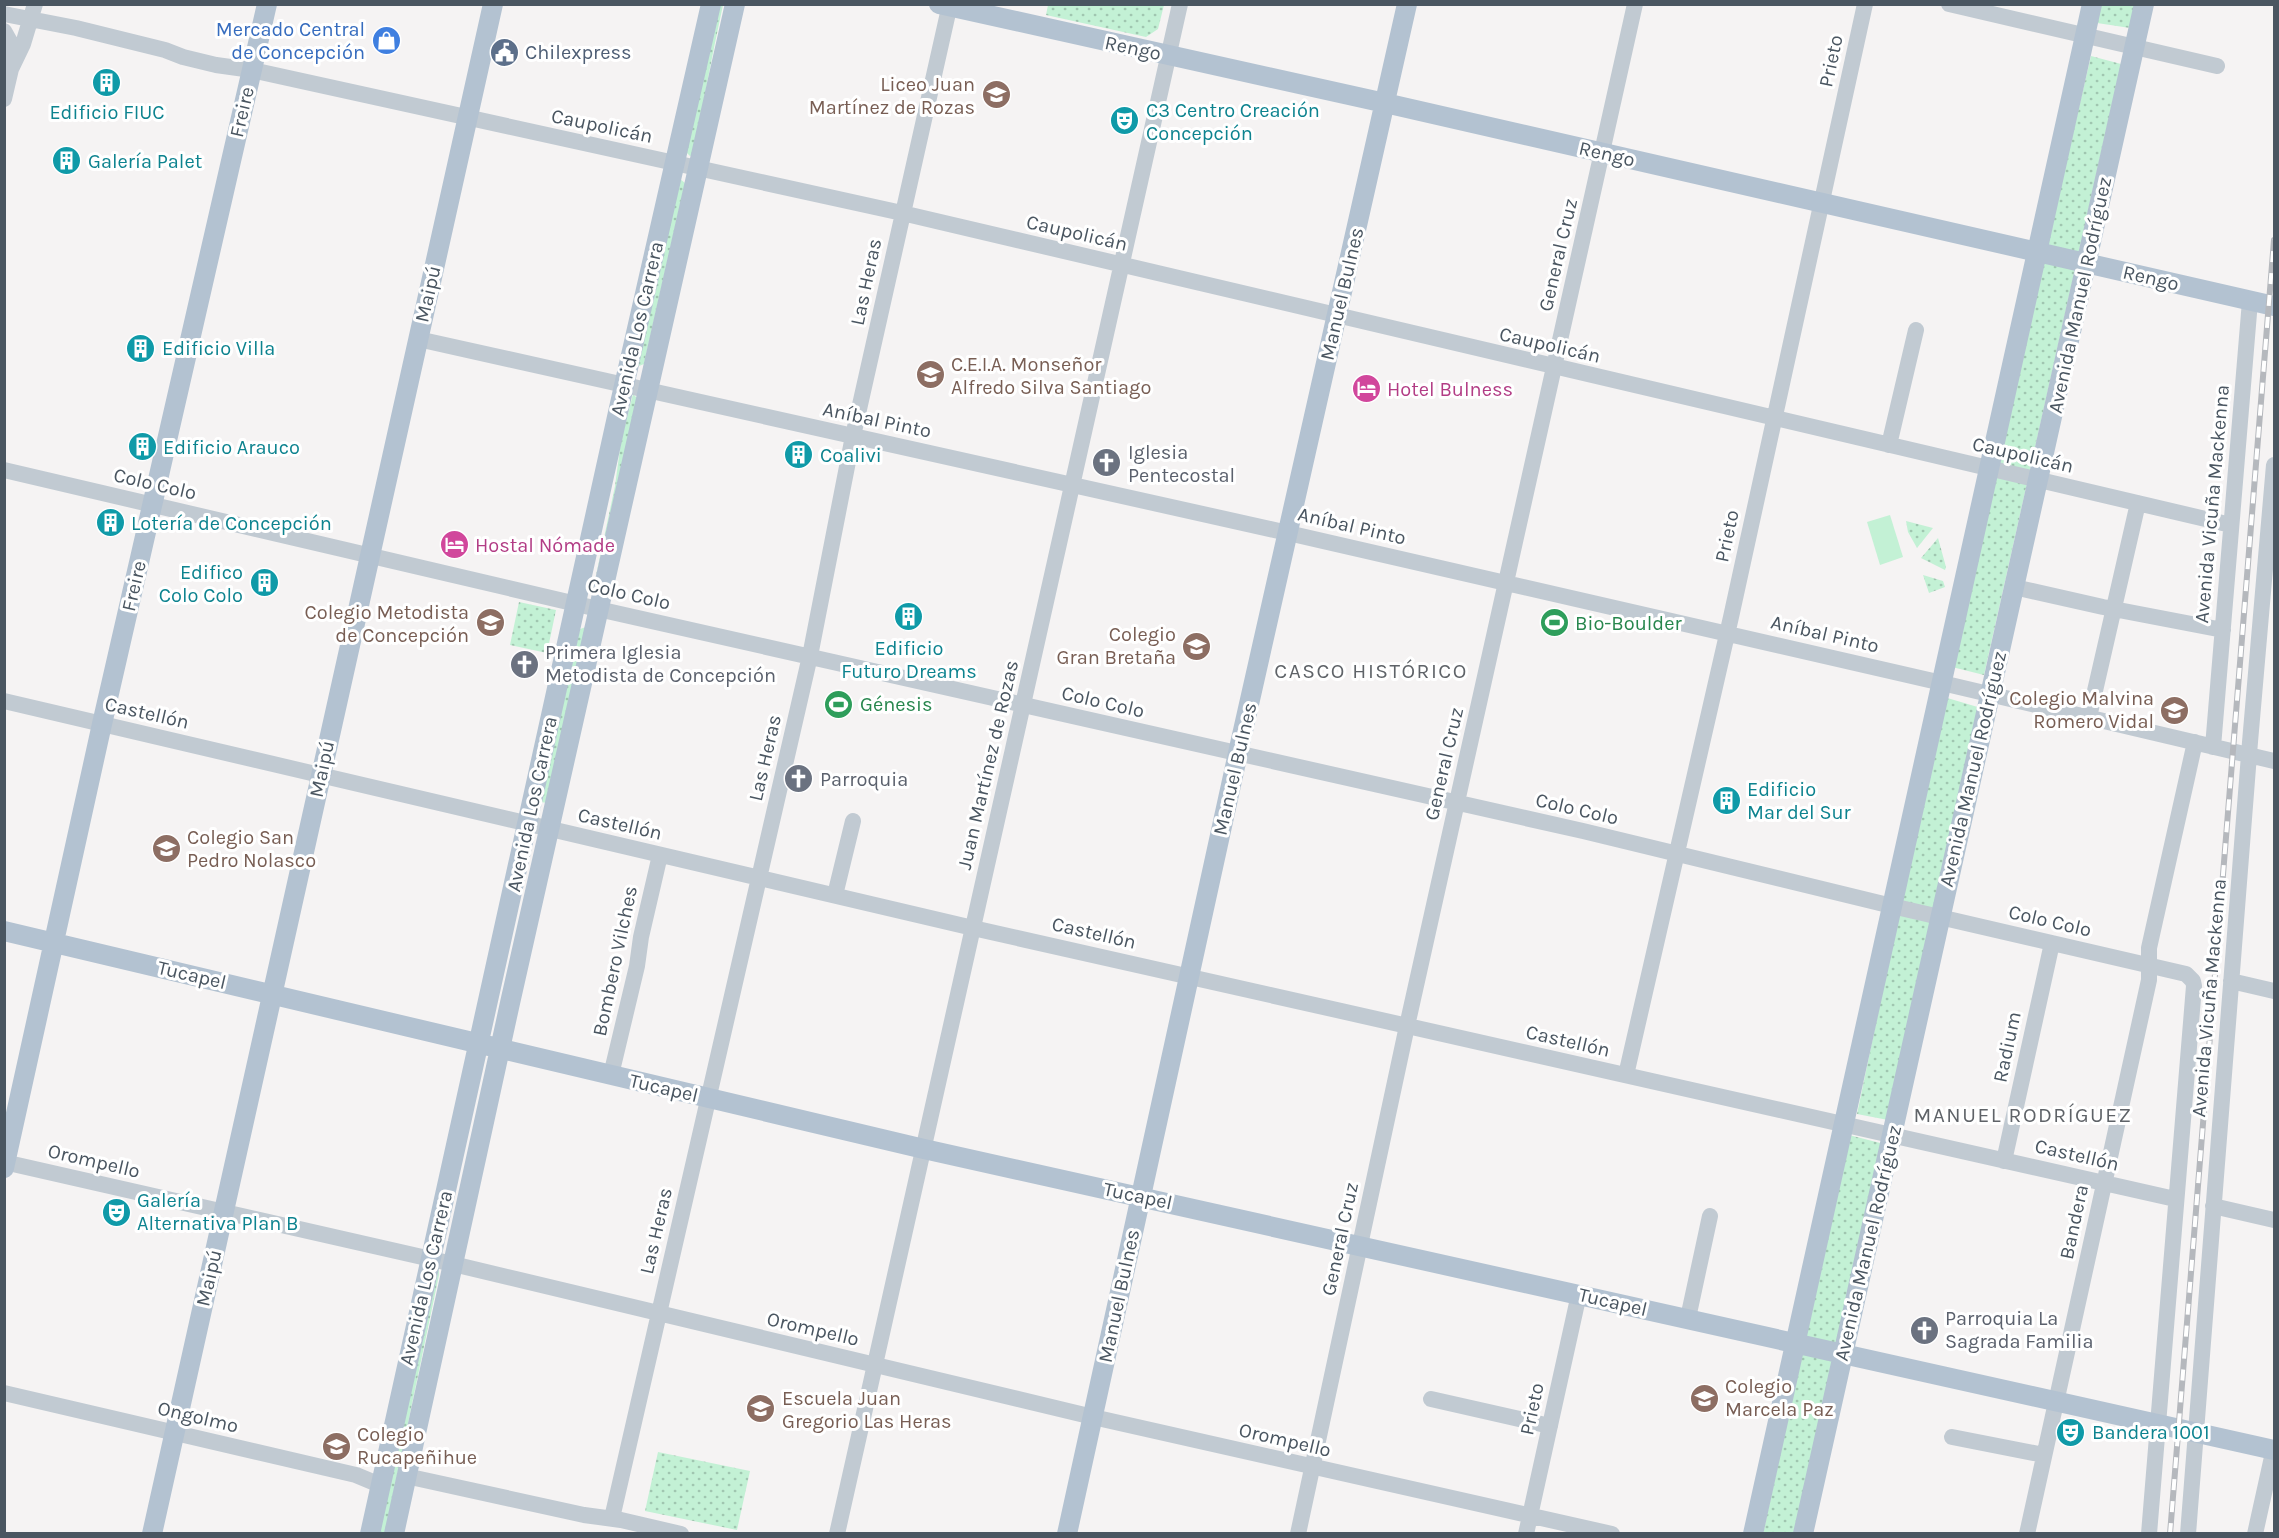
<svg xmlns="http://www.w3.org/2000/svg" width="2279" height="1538" viewBox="0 0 2279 1538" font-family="Karla,sans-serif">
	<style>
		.grass { fill: url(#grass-dots) }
		.pitch { fill: #c3f1d5 }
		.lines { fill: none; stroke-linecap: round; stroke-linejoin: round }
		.minor { stroke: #c1cad2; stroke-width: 16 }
		.major { stroke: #b3c2d1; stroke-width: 20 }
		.rail-casing { stroke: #b5b8bd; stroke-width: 6 }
		.rail { stroke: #fff; stroke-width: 4; stroke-dasharray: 11; stroke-linecap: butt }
		.labels { text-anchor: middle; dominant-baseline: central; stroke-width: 6; stroke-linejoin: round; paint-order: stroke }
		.shop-label { font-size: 20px; fill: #366cbe; stroke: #fff; text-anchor: end }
		.street-label { font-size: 20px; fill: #4a5661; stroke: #fff }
		.service-label { font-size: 20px; fill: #4e5e75; stroke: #fff; text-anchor: start }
		.education-label { font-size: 20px; fill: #785e54; stroke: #fff; text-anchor: start }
		.culture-label { font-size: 20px; fill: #0d838f; stroke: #fff; text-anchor: start }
		.hotel-label { font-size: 20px; fill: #b23c85; stroke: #fff; text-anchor: start }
		.worship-label { font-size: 20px; fill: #5b616d; stroke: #fff; text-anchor: start }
		.leisure-label { font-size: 20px; fill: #27864d; stroke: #fff; text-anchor: start }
		.neighbourhood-label { font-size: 21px; letter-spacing: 1.5px; fill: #5f6368; stroke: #fff }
	</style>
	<defs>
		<pattern id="grass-dots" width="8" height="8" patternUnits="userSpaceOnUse" patternTransform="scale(1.5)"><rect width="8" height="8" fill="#c3f1d5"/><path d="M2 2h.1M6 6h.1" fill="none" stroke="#a0c6b0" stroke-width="1.8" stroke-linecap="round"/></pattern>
	</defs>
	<rect width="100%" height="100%" fill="#f5f3f3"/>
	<path class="grass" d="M720 5H723C712 55 703 105 693 155L690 156 687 153V150Z
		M1048 5V4L1164 5 1158 29 1146 37 1046 15Z
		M2101 5H2135L2130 28 2097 23Z
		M2091 56 2121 64 1984 675 1948 666Z
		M680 179 685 183 644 364 639 366 638 363Z
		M633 394 637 398 592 594 615 486 621 441Z
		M1906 521 1933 528 1917 548 1908 532Z
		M1938 538 1946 567 1945 570 1921 558Z
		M1923 575 1943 581 1945 587 1929 593Z
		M519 602 556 610 547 653 510 645Z
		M586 627 547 803 541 802 580 629Z
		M1944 697 1981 708 1888 1120 1857 1114Z
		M1849 1135 1884 1144 1796 1533 1763 1534Z
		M439 1268V1275L385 1533 378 1534Z
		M658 1452 750 1471 737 1530 645 1511Z"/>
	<path class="pitch" d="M1890 515 1903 557 1880 565 1867 522Z"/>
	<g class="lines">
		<path class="minor" d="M1949 4 2217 66
			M4 14 76 28 165 50 183 57 216 65 252 70 902 213 2231 525
			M4 31 13 47 12 65
			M4 99 11 69 23 44 35 4
			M418 339 1288 533 1942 683 2274 761
			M1889 445 1916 330
			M4 470 598 609 1583 831 1892 906 2186 974 2193 981 2194 986 2149 1534
			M2014 587 2103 607 2223 630
			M4 701 973 928 2175 1199
			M2089 717 2138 503
			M2213 747 2250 301
			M835 895 853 821
			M2231 981 2274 991
			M611 1075 637 966 641 937 660 855
			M1626 1075 1731 617 1865 4
			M2004 1161 2052 943
			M4 1162 453 1264 1093 1417 1612 1534
			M2213 1206 2274 1220
			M1688 1318 1710 1216
			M4 1393 356 1475 380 1485
			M1431 1399 1550 1426
			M1952 1437 2044 1455
			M406 1476 584 1515 621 1520 681 1534
			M612 1518 810 656 853 436 950 4
			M837 1534 1180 4
			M1298 1534 1407 1026 1635 4
			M1526 1534 1579 1294
			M2027 1534 2149 980V948L2195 742
			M2188 1534 2250 742 2274 465
			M2255 1534 2274 1448"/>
		<path class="major" d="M939 4 1385 103 2274 306
			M4 931 924 1149 2274 1450
			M4 1168 102 724 267 4
			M152 1534 493 4
			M370 1534 621 399 711 4
			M394 1534 510 1003 735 4
			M1067 1534 1240 744 1407 4
			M1753 1534 2092 4
			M1803 1534 2144 4"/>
		<defs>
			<path id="rail" d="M2170 1534 2274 240"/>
		</defs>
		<use href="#rail" class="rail-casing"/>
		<use href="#rail" class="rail"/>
	</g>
	<defs>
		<symbol id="shop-disc" viewBox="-11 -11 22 22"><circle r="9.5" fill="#3f7fe0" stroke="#fff"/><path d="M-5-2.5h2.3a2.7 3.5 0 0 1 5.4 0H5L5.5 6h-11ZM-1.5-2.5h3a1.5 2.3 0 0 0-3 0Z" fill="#fff"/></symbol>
		<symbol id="civic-disc" viewBox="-11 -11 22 22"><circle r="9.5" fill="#5c6f8a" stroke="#fff"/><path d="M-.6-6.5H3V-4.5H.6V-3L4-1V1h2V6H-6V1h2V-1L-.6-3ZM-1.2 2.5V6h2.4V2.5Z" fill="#fff"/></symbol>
		<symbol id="building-disc" viewBox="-11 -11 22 22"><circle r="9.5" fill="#0f9aa8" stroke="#fff"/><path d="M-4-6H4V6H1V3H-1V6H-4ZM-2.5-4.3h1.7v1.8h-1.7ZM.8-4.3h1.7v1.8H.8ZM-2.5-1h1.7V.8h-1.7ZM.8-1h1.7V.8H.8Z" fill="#fff"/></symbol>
		<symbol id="school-disc" viewBox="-11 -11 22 22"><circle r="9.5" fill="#8d6e63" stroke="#fff"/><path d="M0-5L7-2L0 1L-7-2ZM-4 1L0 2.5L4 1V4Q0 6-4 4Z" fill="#fff"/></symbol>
		<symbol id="theatre-disc" viewBox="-11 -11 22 22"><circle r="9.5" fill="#0f9aa8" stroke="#fff"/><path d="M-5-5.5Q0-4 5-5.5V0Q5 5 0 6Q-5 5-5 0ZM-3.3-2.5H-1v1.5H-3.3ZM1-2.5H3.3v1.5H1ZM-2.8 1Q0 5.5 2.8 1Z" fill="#fff"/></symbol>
		<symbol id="hotel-disc" viewBox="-11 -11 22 22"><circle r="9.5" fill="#d1479c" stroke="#fff"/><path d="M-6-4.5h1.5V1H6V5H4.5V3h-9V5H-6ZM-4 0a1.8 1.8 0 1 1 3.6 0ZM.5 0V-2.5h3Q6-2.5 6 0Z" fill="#fff"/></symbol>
		<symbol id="church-disc" viewBox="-11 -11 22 22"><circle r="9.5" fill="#6b7280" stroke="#fff"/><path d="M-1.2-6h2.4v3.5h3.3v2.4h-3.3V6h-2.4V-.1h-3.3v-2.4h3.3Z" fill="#fff"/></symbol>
		<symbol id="stadium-disc" viewBox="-11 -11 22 22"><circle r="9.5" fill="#2e9e5b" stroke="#fff"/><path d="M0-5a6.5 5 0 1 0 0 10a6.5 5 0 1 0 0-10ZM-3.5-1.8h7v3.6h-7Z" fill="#fff"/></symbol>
	</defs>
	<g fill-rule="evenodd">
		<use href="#shop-disc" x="370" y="24" width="33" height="33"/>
		<use href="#civic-disc" x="488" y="36" width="33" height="33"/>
		<use href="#building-disc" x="90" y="66" width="33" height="33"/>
		<use href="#school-disc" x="980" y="78" width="33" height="33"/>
		<use href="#theatre-disc" x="1108" y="104" width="33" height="33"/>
		<use href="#building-disc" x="50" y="144" width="33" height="33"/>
		<use href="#building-disc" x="124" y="332" width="33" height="33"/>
		<use href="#school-disc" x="914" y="358" width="33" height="33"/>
		<use href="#hotel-disc" x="1350" y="372" width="33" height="33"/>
		<use href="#building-disc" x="126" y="430" width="33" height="33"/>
		<use href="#building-disc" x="782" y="438" width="33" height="33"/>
		<use href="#church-disc" x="1090" y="446" width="33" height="33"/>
		<use href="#building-disc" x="94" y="506" width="33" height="33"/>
		<use href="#hotel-disc" x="438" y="528" width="33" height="33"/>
		<use href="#building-disc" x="248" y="566" width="33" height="33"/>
		<use href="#building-disc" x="892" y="600" width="33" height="33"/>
		<use href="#school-disc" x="474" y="606" width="33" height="33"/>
		<use href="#stadium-disc" x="1538" y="606" width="33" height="33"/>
		<use href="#school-disc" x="1180" y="630" width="33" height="33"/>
		<use href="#church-disc" x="508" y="648" width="33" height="33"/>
		<use href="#stadium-disc" x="822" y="688" width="33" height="33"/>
		<use href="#school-disc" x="2158" y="694" width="33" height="33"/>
		<use href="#church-disc" x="782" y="762" width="33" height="33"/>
		<use href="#building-disc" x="1710" y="784" width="33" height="33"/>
		<use href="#school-disc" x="150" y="832" width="33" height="33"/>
		<use href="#theatre-disc" x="100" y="1196" width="33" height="33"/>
		<use href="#church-disc" x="1908" y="1314" width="33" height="33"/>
		<use href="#school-disc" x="1688" y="1382" width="33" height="33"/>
		<use href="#school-disc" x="744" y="1392" width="33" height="33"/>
		<use href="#theatre-disc" x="2054" y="1416" width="33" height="33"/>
		<use href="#school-disc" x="320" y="1430" width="33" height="33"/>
	</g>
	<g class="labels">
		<g class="shop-label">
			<text x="365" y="29">Mercado Central<tspan x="365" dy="23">de Concepción</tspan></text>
		</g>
		<g class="street-label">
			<text transform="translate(1133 48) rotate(12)">Rengo</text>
			<text transform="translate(1831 61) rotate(-78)">Prieto</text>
			<text transform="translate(242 112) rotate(-77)">Freire</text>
			<text transform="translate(602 126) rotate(12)">Caupolicán</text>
			<text transform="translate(1607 154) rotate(13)">Rengo</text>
			<text transform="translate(1077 233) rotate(13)">Caupolicán</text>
			<text transform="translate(1558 255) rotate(-77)">General Cruz</text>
			<text transform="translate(2151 278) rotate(13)">Rengo</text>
			<text transform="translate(866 282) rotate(-78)">Las Heras</text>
			<text transform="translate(428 294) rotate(-77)">Maipú</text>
			<text transform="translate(1342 294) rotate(-77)">Manuel Bulnes</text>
			<text transform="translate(2080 295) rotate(-78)">Avenida Manuel Rodríguez</text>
			<text transform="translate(637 329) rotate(-77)">Avenida Los Carrera</text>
			<text transform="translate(1550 345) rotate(13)">Caupolicán</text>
			<text transform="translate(877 420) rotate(12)">Aníbal Pinto</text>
			<text transform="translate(2023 455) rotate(13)">Caupolicán</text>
			<text transform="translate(155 484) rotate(13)">Colo Colo</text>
			<text transform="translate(2212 504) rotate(-85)">Avenida Vicuña Mackenna</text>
			<text transform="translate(1352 526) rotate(13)">Aníbal Pinto</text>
			<text transform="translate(1727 536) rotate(-78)">Prieto</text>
			<text transform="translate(134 586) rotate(-77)">Freire</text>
			<text transform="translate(629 594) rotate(13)">Colo Colo</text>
			<text transform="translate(1825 634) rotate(13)">Aníbal Pinto</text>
			<text transform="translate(1103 702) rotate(13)">Colo Colo</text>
			<text transform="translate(147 713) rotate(13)">Castellón</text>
			<text transform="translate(765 758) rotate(-77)">Las Heras</text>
			<text transform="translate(1444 764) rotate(-77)">General Cruz</text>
			<text transform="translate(988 765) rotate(-77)">Juan Martínez de Rozas</text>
			<text transform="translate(322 769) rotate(-78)">Maipú</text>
			<text transform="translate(1235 769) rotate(-77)">Manuel Bulnes</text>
			<text transform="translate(1973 769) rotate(-77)">Avenida Manuel Rodríguez</text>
			<text transform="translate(532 804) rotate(-78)">Avenida Los Carrera</text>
			<text transform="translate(1577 809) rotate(13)">Colo Colo</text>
			<text transform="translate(620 824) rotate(13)">Castellón</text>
			<text transform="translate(2050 921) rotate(13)">Colo Colo</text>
			<text transform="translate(1094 933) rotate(13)">Castellón</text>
			<text transform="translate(615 961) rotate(-78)">Bombero Vilches</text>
			<text transform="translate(192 975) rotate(13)">Tucapel</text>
			<text transform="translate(2209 998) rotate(-85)">Avenida Vicuña Mackenna</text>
			<text transform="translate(1568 1041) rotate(13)">Castellón</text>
			<text transform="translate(2007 1047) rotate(-78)">Radium</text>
			<text transform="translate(664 1088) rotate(13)">Tucapel</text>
			<text transform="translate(2077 1155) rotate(13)">Castellón</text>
			<text transform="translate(94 1161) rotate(13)">Orompello</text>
			<text transform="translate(1138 1196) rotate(12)">Tucapel</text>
			<text transform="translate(2074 1222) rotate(-78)">Bandera</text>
			<text transform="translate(656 1231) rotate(-77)">Las Heras</text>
			<text transform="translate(1340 1239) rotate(-78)">General Cruz</text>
			<text transform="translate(1868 1243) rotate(-77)">Avenida Manuel Rodríguez</text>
			<text transform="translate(209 1278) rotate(-77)">Maipú</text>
			<text transform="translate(426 1278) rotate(-77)">Avenida Los Carrera</text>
			<text transform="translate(1119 1296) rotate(-78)">Manuel Bulnes</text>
			<text transform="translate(1613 1302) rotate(13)">Tucapel</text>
			<text transform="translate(813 1329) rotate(13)">Orompello</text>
			<text transform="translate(1532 1409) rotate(-78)">Prieto</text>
			<text transform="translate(198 1417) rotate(13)">Ongolmo</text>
			<text transform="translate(1285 1440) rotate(13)">Orompello</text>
		</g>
		<g class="service-label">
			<text x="525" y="52">Chilexpress</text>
		</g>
		<g class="education-label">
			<text x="975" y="84" text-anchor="end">Liceo Juan<tspan x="975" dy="23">Martínez de Rozas</tspan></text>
			<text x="951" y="364">C.E.I.A. Monseñor<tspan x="951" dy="23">Alfredo Silva Santiago</tspan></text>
			<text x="469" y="612" text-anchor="end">Colegio Metodista<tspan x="469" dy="23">de Concepción</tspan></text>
			<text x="1176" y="634" text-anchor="end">Colegio<tspan x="1176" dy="23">Gran Bretaña</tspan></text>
			<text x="2154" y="698" text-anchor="end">Colegio Malvina<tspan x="2154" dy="23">Romero Vidal</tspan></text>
			<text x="187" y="837">Colegio San<tspan x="187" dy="23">Pedro Nolasco</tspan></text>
			<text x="1725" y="1386">Colegio<tspan x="1725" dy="23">Marcela Paz</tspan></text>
			<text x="782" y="1398">Escuela Juan<tspan x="782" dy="23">Gregorio Las Heras</tspan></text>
			<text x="357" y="1434">Colegio<tspan x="357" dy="23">Rucapeñihue</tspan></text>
		</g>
		<g class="culture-label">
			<text x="1146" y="110">C3 Centro Creación<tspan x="1146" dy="23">Concepción</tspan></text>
			<text x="107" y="112" text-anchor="middle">Edificio FIUC</text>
			<text x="88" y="161">Galería Palet</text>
			<text x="162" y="348">Edificio Villa</text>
			<text x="163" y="447">Edificio Arauco</text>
			<text x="820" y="455">Coalivi</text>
			<text x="131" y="523">Lotería de Concepción</text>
			<text x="243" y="572" text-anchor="end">Edifico<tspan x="243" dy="23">Colo Colo</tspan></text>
			<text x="909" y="648" text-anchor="middle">Edificio<tspan x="909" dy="23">Futuro Dreams</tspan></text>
			<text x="1747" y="789">Edificio<tspan x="1747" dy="23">Mar del Sur</tspan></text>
			<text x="137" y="1200">Galería<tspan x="137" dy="23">Alternativa Plan B</tspan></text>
			<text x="2092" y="1432">Bandera 1001</text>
		</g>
		<g class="hotel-label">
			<text x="1387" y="389">Hotel Bulness</text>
			<text x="475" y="545">Hostal Nómade</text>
		</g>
		<g class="worship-label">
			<text x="1128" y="452">Iglesia<tspan x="1128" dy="23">Pentecostal</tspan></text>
			<text x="545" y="652">Primera Iglesia<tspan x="545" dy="23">Metodista de Concepción</tspan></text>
			<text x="820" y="779">Parroquia</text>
			<text x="1945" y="1318">Parroquia La<tspan x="1945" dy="23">Sagrada Familia</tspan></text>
		</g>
		<g class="leisure-label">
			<text x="1575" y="623">Bio-Boulder</text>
			<text x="860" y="704">Génesis</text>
		</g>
		<g class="neighbourhood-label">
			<text x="1371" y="671">CASCO HISTÓRICO</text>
			<text x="2023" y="1115">MANUEL RODRÍGUEZ</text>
		</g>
	</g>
	<rect width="2279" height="1538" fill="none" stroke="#4a5661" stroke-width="12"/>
</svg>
